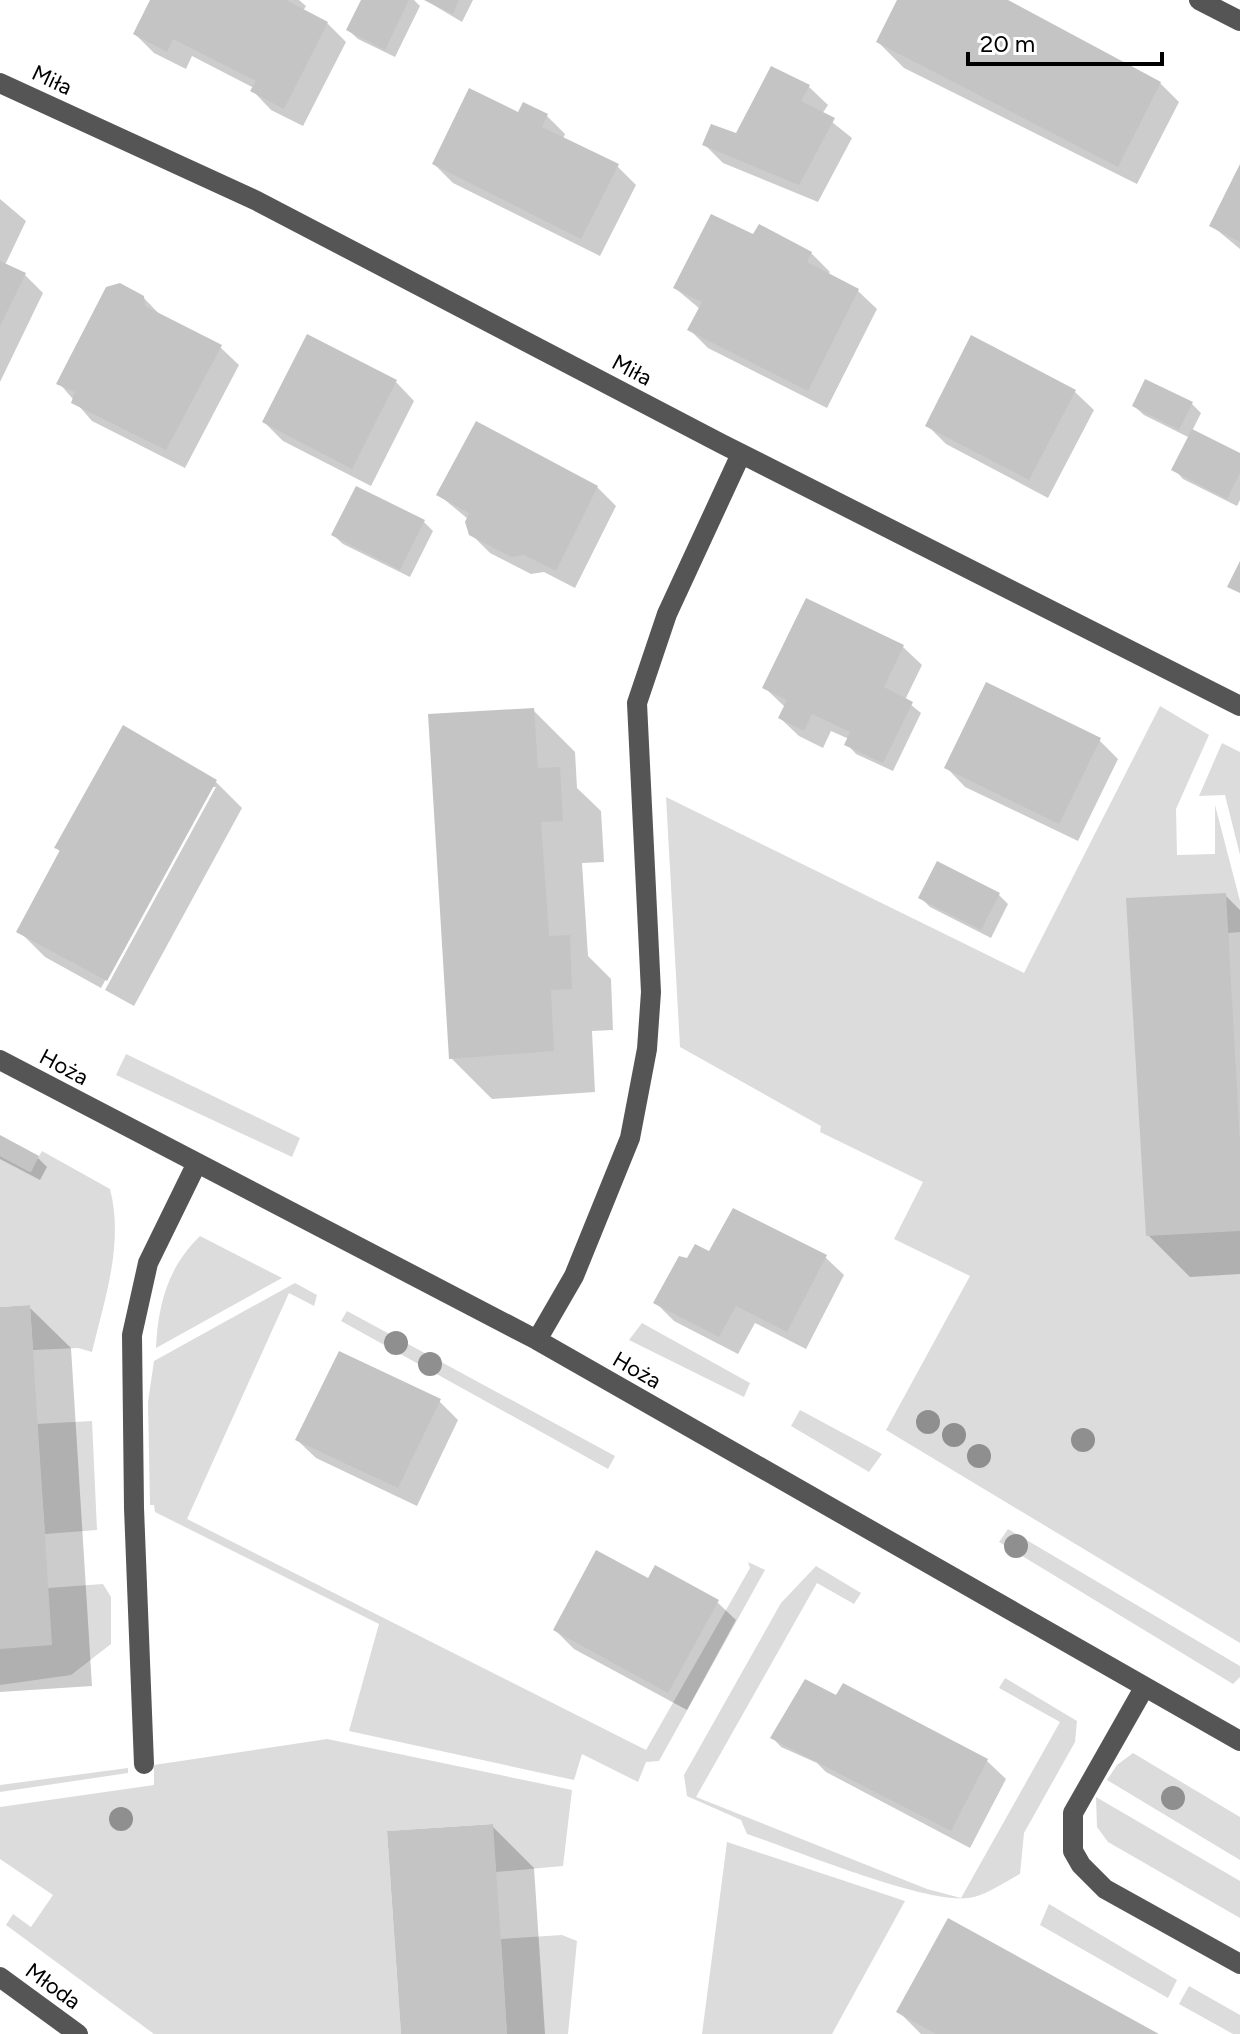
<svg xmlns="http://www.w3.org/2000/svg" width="1240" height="2034" viewBox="0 0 1240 2034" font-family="Figtree,sans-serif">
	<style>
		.green { fill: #dcdcdc }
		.shadow { fill: #0003 }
		.building { fill: #c4c4c4 }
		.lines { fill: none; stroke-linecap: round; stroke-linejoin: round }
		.minor { stroke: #555; stroke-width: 20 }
		.tree { fill: #8f8f8f }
		.labels { text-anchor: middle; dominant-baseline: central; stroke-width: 8; stroke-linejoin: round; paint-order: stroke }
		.street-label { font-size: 22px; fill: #000; stroke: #fff }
	</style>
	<rect width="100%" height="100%" fill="#fff"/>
	<path class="green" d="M1160 706 1209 735 1176 809 1177 855 1215 854V805L1240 901V932L1228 933 1240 1231V1643L886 1430 970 1276 894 1239 923 1182 820 1132 821 1126 680 1047 666 797 1024 973Z
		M1222 743 1240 752V855L1225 795 1199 796Z
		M126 1054 300 1138 292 1157 116 1075Z
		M42 1151 110 1189C124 1243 105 1298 92 1352L78 1348 33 1350 30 1305 0 1307V1156L30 1172Z
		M200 1236 282 1278 156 1348C158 1304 168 1267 200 1236Z
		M295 1283 317 1295 314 1306 289 1293 187 1519 646 1750 750 1568 748 1562 765 1570 659 1761 646 1762 638 1782 582 1754 574 1780 349 1731 379 1624 155 1512 154 1505H150L148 1402 154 1361Z
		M347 1311 615 1456 608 1469 341 1321Z
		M642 1323 750 1383 744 1397 629 1340Z
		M800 1410 882 1454 869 1472 791 1426Z
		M92 1421 97 1530 45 1534 37 1424Z
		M1008 1529 1240 1666V1677L1233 1684 999 1542Z
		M816 1566 861 1593 854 1604 817 1583 696 1797 927 1889 961 1898 1060 1722 999 1688 1005 1678 1077 1721 1075 1742 1024 1833 1020 1874C1005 1882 985 1896 969 1898 925 1904 795 1850 747 1834L741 1820 687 1796 684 1775 781 1603Z
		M103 1584 111 1597V1644L71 1675 0 1685V1649L48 1588Z
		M327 1739 572 1790 563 1866 496 1872 492 1824 387 1831 401 2034H154L6 1925 13 1914 31 1927 53 1895 0 1859V1807L154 1785V1765Z
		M1133 1753 1240 1817V1860L1107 1780 1117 1765Z
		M128 1768V1773L0 1792V1785Z
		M1096 1797 1240 1881V1918L1108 1842 1097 1827Z
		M727 1842 905 1901 832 2034H702Z
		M1049 1904 1177 1980 1168 1998 1040 1925Z
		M562 1935 577 1941 568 2034H507L501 1939Z
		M1189 1986 1240 2015V2034H1233L1179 2004Z"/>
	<path class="shadow" d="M152 0H299L306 6 303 11 327 23 346 42 303 126 271 110 253 91 254 88 192 56 186 69 154 53 135 34Z
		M363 0H414L420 6 395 57 358 39 348 30Z
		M425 0H473L462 22Z
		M899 0H999L1160 83 1179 102 1137 184 904 68 878 42Z
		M772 68 809 87 828 105 822 114 852 138 818 202 723 163 705 145 737 136Z
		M519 114 547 116 565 134 563 139 617 166 636 185 600 256 453 183 434 164Z
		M1240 169V249L1211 225Z
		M0 199 26 221 5 265 25 275 43 293 0 382Z
		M753 237 811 253 830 272 828 275 858 291 877 309 827 408 708 348 690 330 700 309 675 288Z
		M143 297 162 317 220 347 239 365 185 468 92 421 59 383Z
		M396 382 414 401 371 486 283 441 264 422Z
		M1075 392 1094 410 1048 498 946 444 927 425Z
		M1192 404 1201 413 1192 431 1240 455V500L1237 506 1183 479 1174 469 1190 438 1144 415 1134 406Z
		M597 487 616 506 575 588 544 572 531 574 490 553 471 534 468 519 439 495Z
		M424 522 433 531 410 577 343 544 333 535Z
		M903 647 922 665 905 700 921 713 893 771 856 754 847 744 849 739 831 731 823 748 799 736 780 718 785 707 764 687Z
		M533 710 575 752 577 788 601 811 604 862 582 863 588 956 611 979 613 1030 592 1031 595 1092 492 1099 451 1058Z
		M1099 740 1118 759 1078 841 965 787 947 768Z
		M216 782 242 808 134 1006 105 990 216 787H211L101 988 45 957 19 931 61 852 56 848Z
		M999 895 1008 904 991 938 930 907 921 898Z
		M1225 895 1240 910V1274L1190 1277 1148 1235Z
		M0 1137 38 1158 47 1167 40 1180 0 1159Z
		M825 1257 844 1275 806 1349 755 1323 738 1354 674 1321 655 1302 688 1261Z
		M29 1307 71 1348 92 1686 0 1692V1309Z
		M439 1401 458 1420 417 1506 316 1458 297 1440Z
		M649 1580 717 1602 736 1620 687 1710 574 1649 555 1630Z
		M844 1686 987 1761 1006 1779 970 1848 826 1772 817 1763 781 1747 772 1737 835 1696Z
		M492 1826 534 1868 545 2034H403Z
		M898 2011 1155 2034H921Z"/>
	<path class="building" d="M150 0H286L328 22 284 109 250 91 256 81 173 39 167 52 133 34Z
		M361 0H409L385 50 346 30Z
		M424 0H459L453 14Z
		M897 0H1008L1161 82 1118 167 876 42Z
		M771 66 810 85 801 101 835 118 799 185 702 145 711 124 736 133Z
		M469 88 518 112 523 102 548 114 542 127 619 164 581 239 432 164Z
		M1240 164V242L1209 226Z
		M711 214 753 234 759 224 812 252 807 262 859 289 808 391 687 330 702 302 673 288Z
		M0 261 26 273 0 326Z
		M120 283 144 296 145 306 222 345 166 450 71 403 75 392 56 384 106 287Z
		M307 334 397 380 352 469 262 422Z
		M971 335 1076 390 1029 480 925 426Z
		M1145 379 1193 402 1179 430 1132 406Z
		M476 421 598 486 556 571 524 555 511 557 469 535 465 522 469 513 436 495Z
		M1192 429 1240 453V473L1227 499 1171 470Z
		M356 486 425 520 400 570 331 535Z
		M1240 561V593L1227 587Z
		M806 598 904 645 884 687 913 702 883 763 844 745 850 732 812 714 804 731 778 718 787 700 762 688Z
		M986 682 1101 738 1059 824 944 768Z
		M534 708 538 768 560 767 563 821 541 822 549 936 570 935 572 989 551 990 554 1051 449 1059 428 714Z
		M123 725 217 780 107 981 16 932 60 850 54 848Z
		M937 861 1000 893 981 930 918 898Z
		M1226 893 1240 1143V1231L1146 1236 1126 898Z
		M0 1135 39 1156 31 1172 0 1156Z
		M733 1208 827 1255 787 1332 736 1306 719 1337 653 1303 679 1256 687 1258 695 1244 709 1251Z
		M30 1305 52 1645 0 1649V1307Z
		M339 1351 441 1399 398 1488 295 1440Z
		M596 1550 648 1578 655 1565 719 1600 668 1693 553 1630Z
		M805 1679 836 1695 843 1683 988 1759 951 1831 770 1738Z
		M493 1824 507 2034H401L387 1831Z
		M948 1918 1159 2034H936L896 2012Z"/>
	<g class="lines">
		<path class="minor" d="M1199 0 1240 21
			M0 83 257 201 722 444 1240 706
			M0 1060 537 1340 1240 1741
			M537 1340 574 1276 630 1138 647 1049 651 992 637 703 667 614 741 454
			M1144 1688 1073 1813V1851L1081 1865 1105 1889 1240 1964
			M144 1764 134 1508 132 1335 148 1263 196 1165
			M0 1977 78 2034"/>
	</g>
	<g class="tree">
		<circle cx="396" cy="1343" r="12"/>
		<circle cx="430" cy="1364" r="12"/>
		<circle cx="928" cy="1422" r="12"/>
		<circle cx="954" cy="1435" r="12"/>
		<circle cx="1083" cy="1440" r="12"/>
		<circle cx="979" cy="1456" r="12"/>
		<circle cx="1016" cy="1546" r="12"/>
		<circle cx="1173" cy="1798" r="12"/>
		<circle cx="121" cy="1819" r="12"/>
	</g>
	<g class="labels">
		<g class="street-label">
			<text transform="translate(52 80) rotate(25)">Miła</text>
			<text transform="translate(632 370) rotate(28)">Miła</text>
			<text transform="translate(64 1067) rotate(28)">Hoża</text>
			<text transform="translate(637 1370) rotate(30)">Hoża</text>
			<text transform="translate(53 1986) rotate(36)">Młoda</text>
		</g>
	</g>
	<path d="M968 52v12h194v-12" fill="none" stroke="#000000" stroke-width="4"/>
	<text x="980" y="52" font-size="24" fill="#000000" stroke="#ffffff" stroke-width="6" paint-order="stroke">20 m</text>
</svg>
